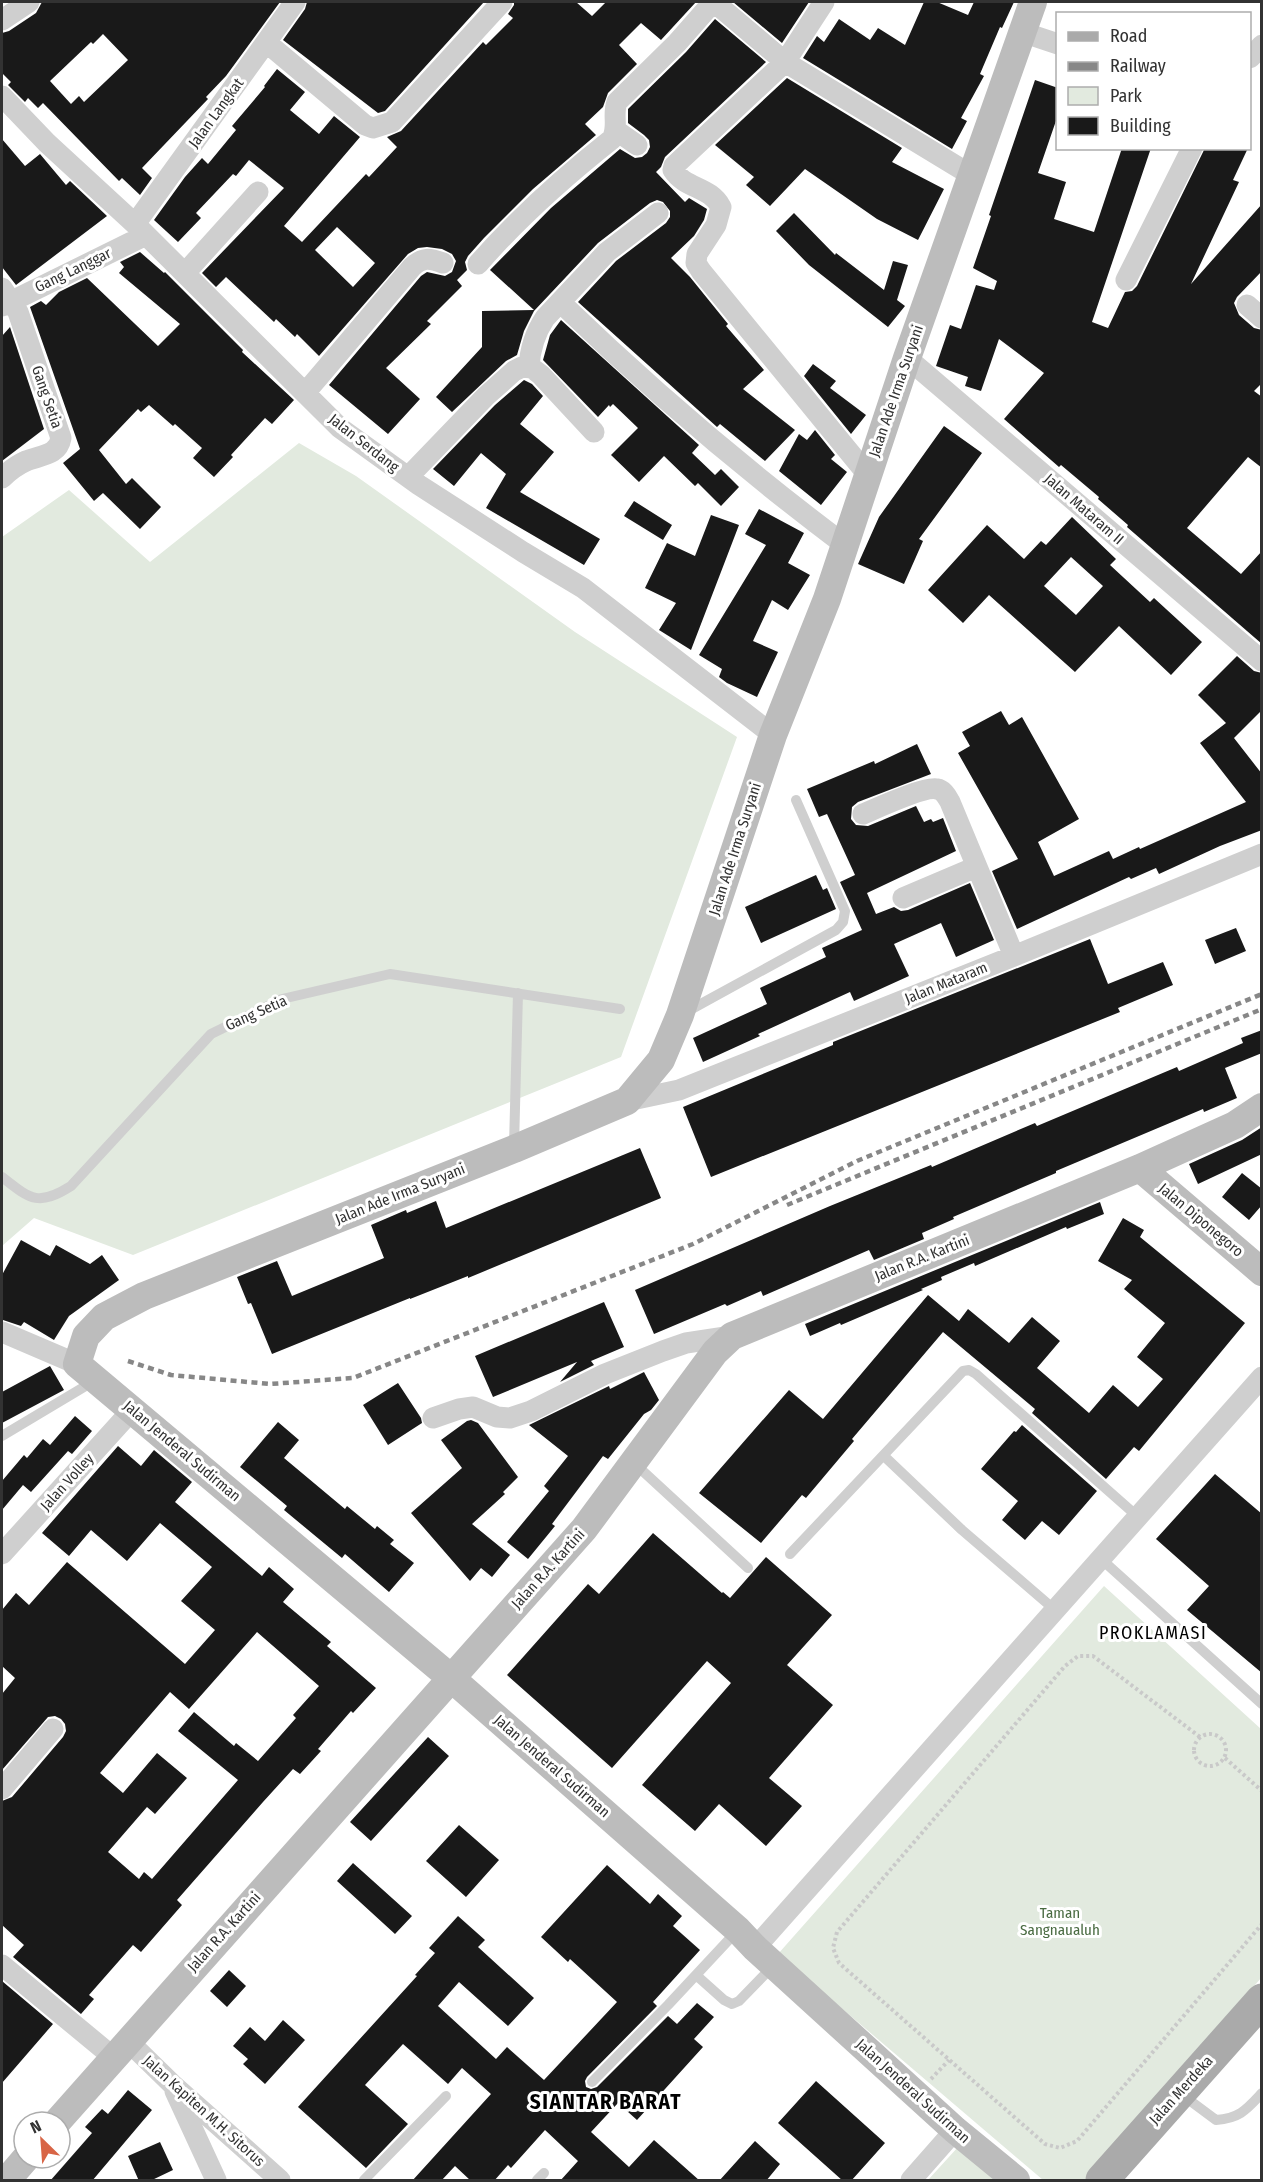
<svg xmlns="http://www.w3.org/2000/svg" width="1263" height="2182" viewBox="0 0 1263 2182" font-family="'Fira Sans Condensed',sans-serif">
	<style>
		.green { fill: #e2eadf }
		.building { fill: #191919; fill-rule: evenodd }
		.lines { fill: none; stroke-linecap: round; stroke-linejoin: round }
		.path { stroke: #c9c9c9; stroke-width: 4; stroke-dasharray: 3 3; stroke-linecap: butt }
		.lane { stroke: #cfcfcf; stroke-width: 10 }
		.street { stroke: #cfcfcf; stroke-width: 21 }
		.secondary { stroke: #bcbcbc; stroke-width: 28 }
		.primary { stroke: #aaa; stroke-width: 33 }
		.rail { stroke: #878787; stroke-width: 4.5; stroke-dasharray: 6 4.5; stroke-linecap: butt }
		.labels { text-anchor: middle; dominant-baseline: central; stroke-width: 6; stroke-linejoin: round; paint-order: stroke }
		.street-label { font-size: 15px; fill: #323232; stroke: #fff }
		.park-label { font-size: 15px; fill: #4a6b42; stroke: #fff }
		.quarter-label { font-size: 18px; letter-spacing: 1.5px; fill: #000; stroke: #fff }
		.district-label { font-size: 21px; font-weight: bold; letter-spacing: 1.5px; fill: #000; stroke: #fff }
	</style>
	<rect width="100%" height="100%" fill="#fff"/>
	<path class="green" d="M299 443 356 476 575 632 737 737 621 1057 133 1255 34 1218 2 1246V537L69 490 150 562Z
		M1104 1586 1261 1729V1978L1088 2180H1043L778 1954Z
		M958 2147 996 2180H928Z"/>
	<path class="building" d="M42 2H280L226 76 206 97 208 99 142 168 152 178 140 195 122 178 119 181 43 103 38 108 28 98 25 102 8 85 11 82 2 73V33L9 31 36 13ZM103 34 128 60 84 102 79 96 71 104 50 81 91 42 93 44Z
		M307 2H484L385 111 378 113 283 40 305 9Z
		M514 2H576L592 16 606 2H696L661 40 641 23 619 45 637 64 608 93 603 107 585 124 596 135 533 189 484 238 468 256 465 262 467 270 457 280 462 286 427 321 431 324 386 368 420 399 388 434 329 385 421 276 427 272 445 276 452 272 456 261 452 254 442 249 427 247 418 248 408 254 319 356 297 334 295 337 276 319 274 322 226 277 216 287 202 273 284 188 249 160 236 176 233 174 196 213 201 218 178 242 154 220 185 177 202 158 208 164 236 130 232 126 265 87 264 86 277 69 305 92 290 110 319 134 334 116 360 137 284 226 302 242 366 174 369 177 397 147 387 137 401 131 483 42 486 45 513 18 508 14 514 5ZM337 227 375 263 353 287 315 250Z
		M733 2H809L782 43Z
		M924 2H937L968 15 974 2H1014L1002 28 1000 27 980 74 984 76 961 118 967 121 952 149 803 58 817 36 824 42 839 19 870 40 878 28 905 45Z
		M715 19 766 62 665 157 661 167 656 172 685 202 689 198 707 209 704 220 694 236 671 258 690 277 728 324 726 326 764 370 743 389 795 430 765 461 720 424 717 427 707 418 578 302 616 261 666 223 670 217V211L663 202 657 200 650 203 598 243 534 311 524 331 517 355 506 361 452 412 436 397 482 347V311L534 310 490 270 551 208 620 149 635 158 642 157 647 153 650 147 649 140 644 135 628 123V109L686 52Z
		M787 78 902 148 892 162 944 189 918 240 877 219 805 169 770 206 746 185 754 177 715 145Z
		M1035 80 1058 88V115L1038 173 1066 182 1054 219 1094 232 1122 148H1151L1092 322 1108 328 1125 292 1132 291 1137 286 1205 148H1248L1233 180 1239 182 1191 284 1262 204V271L1237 297 1234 303 1239 315 1254 328 1262 330V383L1254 391 1262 397V468L1248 457 1187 528 1241 574 1262 551V644L1127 527 1128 525 1098 499 1099 497 1061 465 1059 467 1004 419 1044 373 999 339 981 391 965 386 968 377 936 366 950 325 961 329 976 285 994 290 997 281 973 268 991 216 989 215Z
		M2 139 25 166 40 154 66 185 70 181 107 216 16 285 2 267Z
		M794 213 835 255 836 253 884 290 893 261 908 265 897 300 905 306 888 327 809 265 776 231Z
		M140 252 164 273 165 272 243 350 242 352 294 400 272 424 265 418 231 455 233 457 214 477 193 458 202 448 175 424 173 426 149 405 141 412 138 409 99 450 126 484 132 478 161 507 140 529 103 493 94 501 63 463 80 449 30 307 41 301 46 305 59 292 87 278 158 346 180 324 119 273 124 267 120 262Z
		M561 320 699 445 692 453 715 475 721 469 739 487 721 506 698 483 695 486 664 456 639 482 611 455 638 428 613 404 610 407 609 405 598 417 543 360 550 335Z
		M10 327 44 429 2 461V336Z
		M813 364 836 381 830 388 866 415 851 434 804 376Z
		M524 380 532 384 543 396 520 424 554 452 520 492 600 539 584 565 486 508 506 474 481 453 454 486 433 469 495 405Z
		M944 426 982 453 919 539 923 541 904 584 858 564 879 517Z
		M815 430 835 455 831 459 847 472 821 505 779 471 799 434 807 440Z
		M634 501 672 525 663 540 624 516Z
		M759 509 804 533 788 563 810 575 788 610 772 600 753 641 778 652 757 697 727 683 719 677 722 669 699 655 766 545 745 534Z
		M711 515 739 525 691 650 659 630 676 603 645 588 667 543 695 556Z
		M1072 517 1116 559 1110 565 1150 602 1154 598 1202 642 1171 675 1119 626 1075 672 989 595 963 623 928 590 987 525 1024 559 1041 541 1046 545ZM1071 557 1103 586 1076 615 1044 586Z
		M1237 656 1254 671 1262 673V710L1234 738 1262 774V830L1220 846 1159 874 1156 868 1131 879 1129 877 1017 929 992 871 1018 859 958 753 970 746 962 732 1001 711 1009 725 1022 717 1079 819 1038 842 1054 876 1109 851 1113 859 1139 847 1140 849 1246 802 1200 743 1226 723 1198 695Z
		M917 744 931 774 858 802 852 807 851 819 856 825 868 826 916 806 924 822 931 819 933 822 943 818 956 851 867 893 876 914 894 907 901 911 908 910 970 883 994 940 956 957 941 923 894 944 909 976 854 1001 850 992 758 1034 760 1036 703 1062 693 1038 767 1004 760 988 826 957 822 948 862 930 840 882 855 875 827 814 819 817 807 789 874 761 875 764Z
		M816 875 823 890 827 888 836 909 761 943 745 907Z
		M1236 928 1246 951 1215 964 1205 940Z
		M1090 939 1108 984 1163 962 1173 985 1118 1008 1120 1012 711 1177 683 1107 833 1045V1042Z
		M1262 1030V1053L1225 1068 1237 1098 1204 1112 1203 1109 1056 1171V1173L953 1217 954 1219 922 1233 924 1239 874 1260 869 1250 763 1296 761 1291 727 1306 725 1304 654 1334 635 1290 830 1206 931 1165 932 1167 1035 1123 1037 1126 1177 1067 1179 1071 1243 1043 1241 1038Z
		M1262 1127V1154L1198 1184 1189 1164 1242 1140Z
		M640 1148 661 1198 468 1278V1276L410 1299V1298L272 1354 251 1303 248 1304 237 1277 277 1261 292 1296 384 1258 371 1225 406 1210 407 1213 436 1201 446 1228Z
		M1242 1173 1262 1189V1205L1249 1220 1222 1197Z
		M1100 1202 1104 1214 1067 1229 1066 1227 975 1266 974 1263 941 1277 942 1280 921 1289 923 1290 841 1325 840 1323 810 1336 805 1324Z
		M1123 1218 1144 1230 1140 1237 1245 1323 1139 1451 1134 1447 1106 1479 1032 1413 1035 1409 943 1332 852 1439 854 1441 806 1498 802 1495 761 1543 699 1493 789 1390 823 1419 928 1295 959 1321 968 1309 1009 1343 1032 1317 1060 1341 1037 1368 1089 1413 1113 1385 1138 1407 1163 1379 1137 1357 1165 1323 1124 1289 1132 1280 1098 1261Z
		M21 1240 50 1256 56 1245 90 1264 102 1255 119 1280 69 1316 54 1340 24 1322 21 1326 3 1320 2 1275Z
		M604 1302 624 1347 591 1361 594 1365 560 1382 577 1362 493 1397 475 1356Z
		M50 1366 64 1390 2 1423V1392Z
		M644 1372 659 1400 651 1410 644 1414 608 1459 603 1456 552 1524 555 1526 528 1559 507 1542 549 1491 544 1486 568 1456 529 1425 609 1386 610 1389Z
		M398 1383 421 1418 422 1423 388 1445 363 1405Z
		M75 1416 92 1431 72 1454 68 1451 31 1492 23 1485 2 1510V1481L24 1455 27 1458 43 1439 50 1445Z
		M471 1420 478 1423 518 1477 503 1492 505 1494 472 1524 510 1555 492 1577 481 1568 470 1581 411 1513 462 1468 441 1440 467 1421Z
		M278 1422 299 1440 284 1458 345 1509 347 1506 375 1529 377 1526 394 1540 390 1544 414 1563 389 1592 345 1554 342 1558 319 1539 284 1510 287 1506 240 1467Z
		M1022 1425 1097 1491 1059 1535 1042 1521 1025 1540 1002 1520 1018 1501 981 1469 1014 1431 1016 1432Z
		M118 1446 141 1466 154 1450 192 1482 175 1502 262 1576 269 1567 294 1589 283 1602 331 1642 327 1646 376 1688 353 1713 351 1711 318 1749 321 1751 300 1774 293 1769 263 1802 177 1900 182 1905 141 1952 133 1945 89 1995 94 1999 81 2014 13 1957 24 1945 2 1925V1801L12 1797 63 1737 66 1731 65 1724 61 1719 55 1716 48 1717 2 1770V1694L15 1678 2 1666V1610L16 1593 29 1605 67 1562 185 1664 215 1630 181 1601 212 1567 160 1523 127 1561 91 1530 69 1556 42 1533ZM257 1632 319 1686 293 1715 296 1718 258 1761 236 1743 234 1746 194 1712 178 1731 238 1780 152 1879 144 1872 139 1879 108 1852 147 1807 155 1814 187 1778 157 1753 123 1793 100 1773 170 1692 189 1709Z
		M1215 1474 1262 1514V1673L1187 1610 1209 1586 1156 1539Z
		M653 1533 722 1593 723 1592 730 1598 766 1557 832 1615 787 1665 833 1705 769 1778 802 1806 766 1846 719 1804 695 1831 642 1785 731 1683 707 1661 612 1768 507 1675 588 1584 599 1594Z
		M428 1737 449 1756 371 1841 350 1822Z
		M459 1825 499 1860 466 1897 426 1861Z
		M353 1863 412 1916 395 1934 337 1881Z
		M607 1865 650 1904 658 1894 682 1916 673 1926 700 1950 653 2002 657 2006 587 2077 585 2081 586 2087 591 2089 597 2087 668 2016 677 2024 697 2003 714 2017 694 2039 703 2047 637 2120 618 2103 591 2132 629 2167 654 2140 700 2181H560L578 2161 545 2130 511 2168 508 2165 494 2181H471L455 2166 441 2181H412L491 2094 462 2068 448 2084 403 2044 365 2085 408 2124 366 2168 298 2107 417 1976 415 1975 435 1953 429 1948 458 1916 485 1940 478 1947 534 1998 508 2026 459 1982 438 2006 496 2059 507 2047 544 2080 617 2002 570 1959 568 1962 541 1937Z
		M229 1970 246 1986 227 2007 210 1991Z
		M2 1981 53 2024 2 2083Z
		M283 2020 305 2040 265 2084 243 2064 248 2059 233 2046 250 2027 265 2041Z
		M816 2081 885 2143 851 2181H843L778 2123Z
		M128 2090 152 2110 92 2181H50L92 2133 85 2127 102 2109 108 2114Z
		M755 2141 780 2164 766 2181H719Z
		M160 2142 173 2170 150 2181H139L128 2156Z"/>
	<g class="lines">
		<path class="path" d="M1194 1750a16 16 0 1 1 32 0a16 16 0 1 1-32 0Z
			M1200 1737 1093 1656H1078L1065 1666 837 1932 833 1948 839 1963 1045 2144 1060 2148 1077 2141 1262 1924
			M1225 1758 1262 1791
			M931 2079 949 2060"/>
		<path class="lane" d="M688 1011 836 930 843 922 845 911 796 800
			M514 1146 518 993
			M2 1177C30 1199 38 1207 71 1186L211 1034 282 999 390 974 620 1009
			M2 1436 94 1381
			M884 1456 962 1530 1055 1610
			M634 1463 748 1568
			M790 1554 963 1371 969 1370 976 1374 1137 1516
			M1100 1558 1262 1704
			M696 1975 724 2000 732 2004 739 2001 772 1967
			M592 2082 668 2005 737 1931
			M1181 2094 1216 2120C1240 2118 1246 2110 1262 2093
			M364 2180 446 2096
			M537 2180 544 2173"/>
		<path class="street" d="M714 2 785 62 971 175
			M824 2 785 62 674 166 673 170C685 189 710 186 721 207L716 225 697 254 696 263 701 271 868 475
			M2 20 29 2
			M1022 32 1058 44
			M267 43 365 125 373 128 392 122 502 2
			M1250 58 1262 45
			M2 96 47 143 135 224 340 428 419 485 523 552 583 588 773 735
			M617 131 637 145
			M135 224 295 2
			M478 264C518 218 564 177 612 139 619 127 612 115 617 102L677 43 713 2
			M185 273 258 192
			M1126 280 1192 148
			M2 288 18 312 61 438C58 456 40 455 26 461 17 465 9 471 2 478
			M560 302C650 389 745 470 845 545
			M1247 305 1262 318
			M2 306 146 235
			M907 358 1262 661
			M529 367C530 349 535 333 545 318L607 252 658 213
			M305 393 412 267C423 257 429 258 443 263
			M408 477 486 396 514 371 522 367 532 368 541 375 594 432
			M863 814C877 808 925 786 937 789 944 790 947 797 950 802L1014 956
			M903 898 976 867
			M627 1101 679 1090 1014 956 1262 854
			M2 1332 77 1364
			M433 1418 459 1409 473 1407 497 1417 510 1418 531 1411 605 1374 663 1351 686 1343 732 1336
			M2 1554 133 1409
			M2 1789 53 1729
			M755 1948 1262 1377
			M2 1965 113 2057
			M128 2041 172 2084 280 2180
			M175 2091 216 2180
			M911 2180 955 2130"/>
		<path class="secondary" d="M1140 1168 1262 1272
			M57 2122 584 1529 715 1352 732 1336 1140 1168 1235 1125 1262 1107
			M7 2180 26 2158
			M1016 2180 955 2130 755 1948 738 1930 451 1678 77 1364 86 1336 104 1317 144 1296 514 1149 627 1101 661 1060 680 1015 773 735 827 599 907 358 1033 2"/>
		<path class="primary" d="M1102 2180 1262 2000"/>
		<path class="rail" d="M787 1205 1262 1009
			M128 1361 171 1375 270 1384 353 1378 693 1244 857 1161 1262 994"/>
	</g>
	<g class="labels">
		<g class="street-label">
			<text transform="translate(216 113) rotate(-54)">Jalan Langkat</text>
			<text transform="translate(73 270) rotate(-26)">Gang Langgar</text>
			<text transform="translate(896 391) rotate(-71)">Jalan Ade Irma Suryani</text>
			<text transform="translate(47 397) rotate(71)">Gang Setia</text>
			<text transform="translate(364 443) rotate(38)">Jalan Serdang</text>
			<text transform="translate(1084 509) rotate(41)">Jalan Mataram II</text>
			<text transform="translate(735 849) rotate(-72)">Jalan Ade Irma Suryani</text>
			<text transform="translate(946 983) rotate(-22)">Jalan Mataram</text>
			<text transform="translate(256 1013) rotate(-24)">Gang Setia</text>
			<text transform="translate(400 1194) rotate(-22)">Jalan Ade Irma Suryani</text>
			<text transform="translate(1201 1220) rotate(40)">Jalan Diponegoro</text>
			<text transform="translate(922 1258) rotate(-22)">Jalan R.A. Kartini</text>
			<text transform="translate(182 1451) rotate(40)">Jalan Jenderal Sudirman</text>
			<text transform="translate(67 1482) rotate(-48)">Jalan Volley</text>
			<text transform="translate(548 1569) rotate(-48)">Jalan R.A. Kartini</text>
			<text transform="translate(552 1766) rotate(41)">Jalan Jenderal Sudirman</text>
			<text transform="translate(224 1932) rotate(-48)">Jalan R.A. Kartini</text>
			<text transform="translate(1181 2090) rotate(-48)">Jalan Merdeka</text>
			<text transform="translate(913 2091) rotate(42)">Jalan Jenderal Sudirman</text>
			<text transform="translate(204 2111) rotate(42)">Jalan Kapiten M.H. Sitorus</text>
		</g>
		<g class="park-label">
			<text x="1060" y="1913">Taman<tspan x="1060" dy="17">Sangnaualuh</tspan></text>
		</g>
		<g class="quarter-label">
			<text x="1153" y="1633">PROKLAMASI</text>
		</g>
		<g class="district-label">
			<text x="606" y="2102">SIANTAR BARAT</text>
		</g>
	</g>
	<rect width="1263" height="2182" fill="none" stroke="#323232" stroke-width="6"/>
	<rect x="1056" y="12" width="195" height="138" fill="#ffffff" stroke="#adadad" stroke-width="1.5"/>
	<rect x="1068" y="32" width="30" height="9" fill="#aaaaaa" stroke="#adadad" stroke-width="1.5"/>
	<text x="1110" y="42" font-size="18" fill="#323232">Road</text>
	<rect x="1068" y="62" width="30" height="9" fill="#878787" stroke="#adadad" stroke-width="1.5"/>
	<text x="1110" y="72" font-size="18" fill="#323232">Railway</text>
	<rect x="1068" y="87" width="30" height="18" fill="#e2eadf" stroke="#adadad" stroke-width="1.5"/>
	<text x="1110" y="102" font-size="18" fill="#323232">Park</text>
	<rect x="1068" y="117" width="30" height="18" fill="#191919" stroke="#adadad" stroke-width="1.5"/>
	<text x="1110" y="132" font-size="18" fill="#323232">Building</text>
	<g transform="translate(42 2140) rotate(335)"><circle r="28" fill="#ffffff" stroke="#adadad" stroke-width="1.5"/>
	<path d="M0-4.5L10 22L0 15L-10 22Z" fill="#d86546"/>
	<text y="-9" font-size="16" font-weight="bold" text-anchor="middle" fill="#323232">N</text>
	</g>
</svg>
